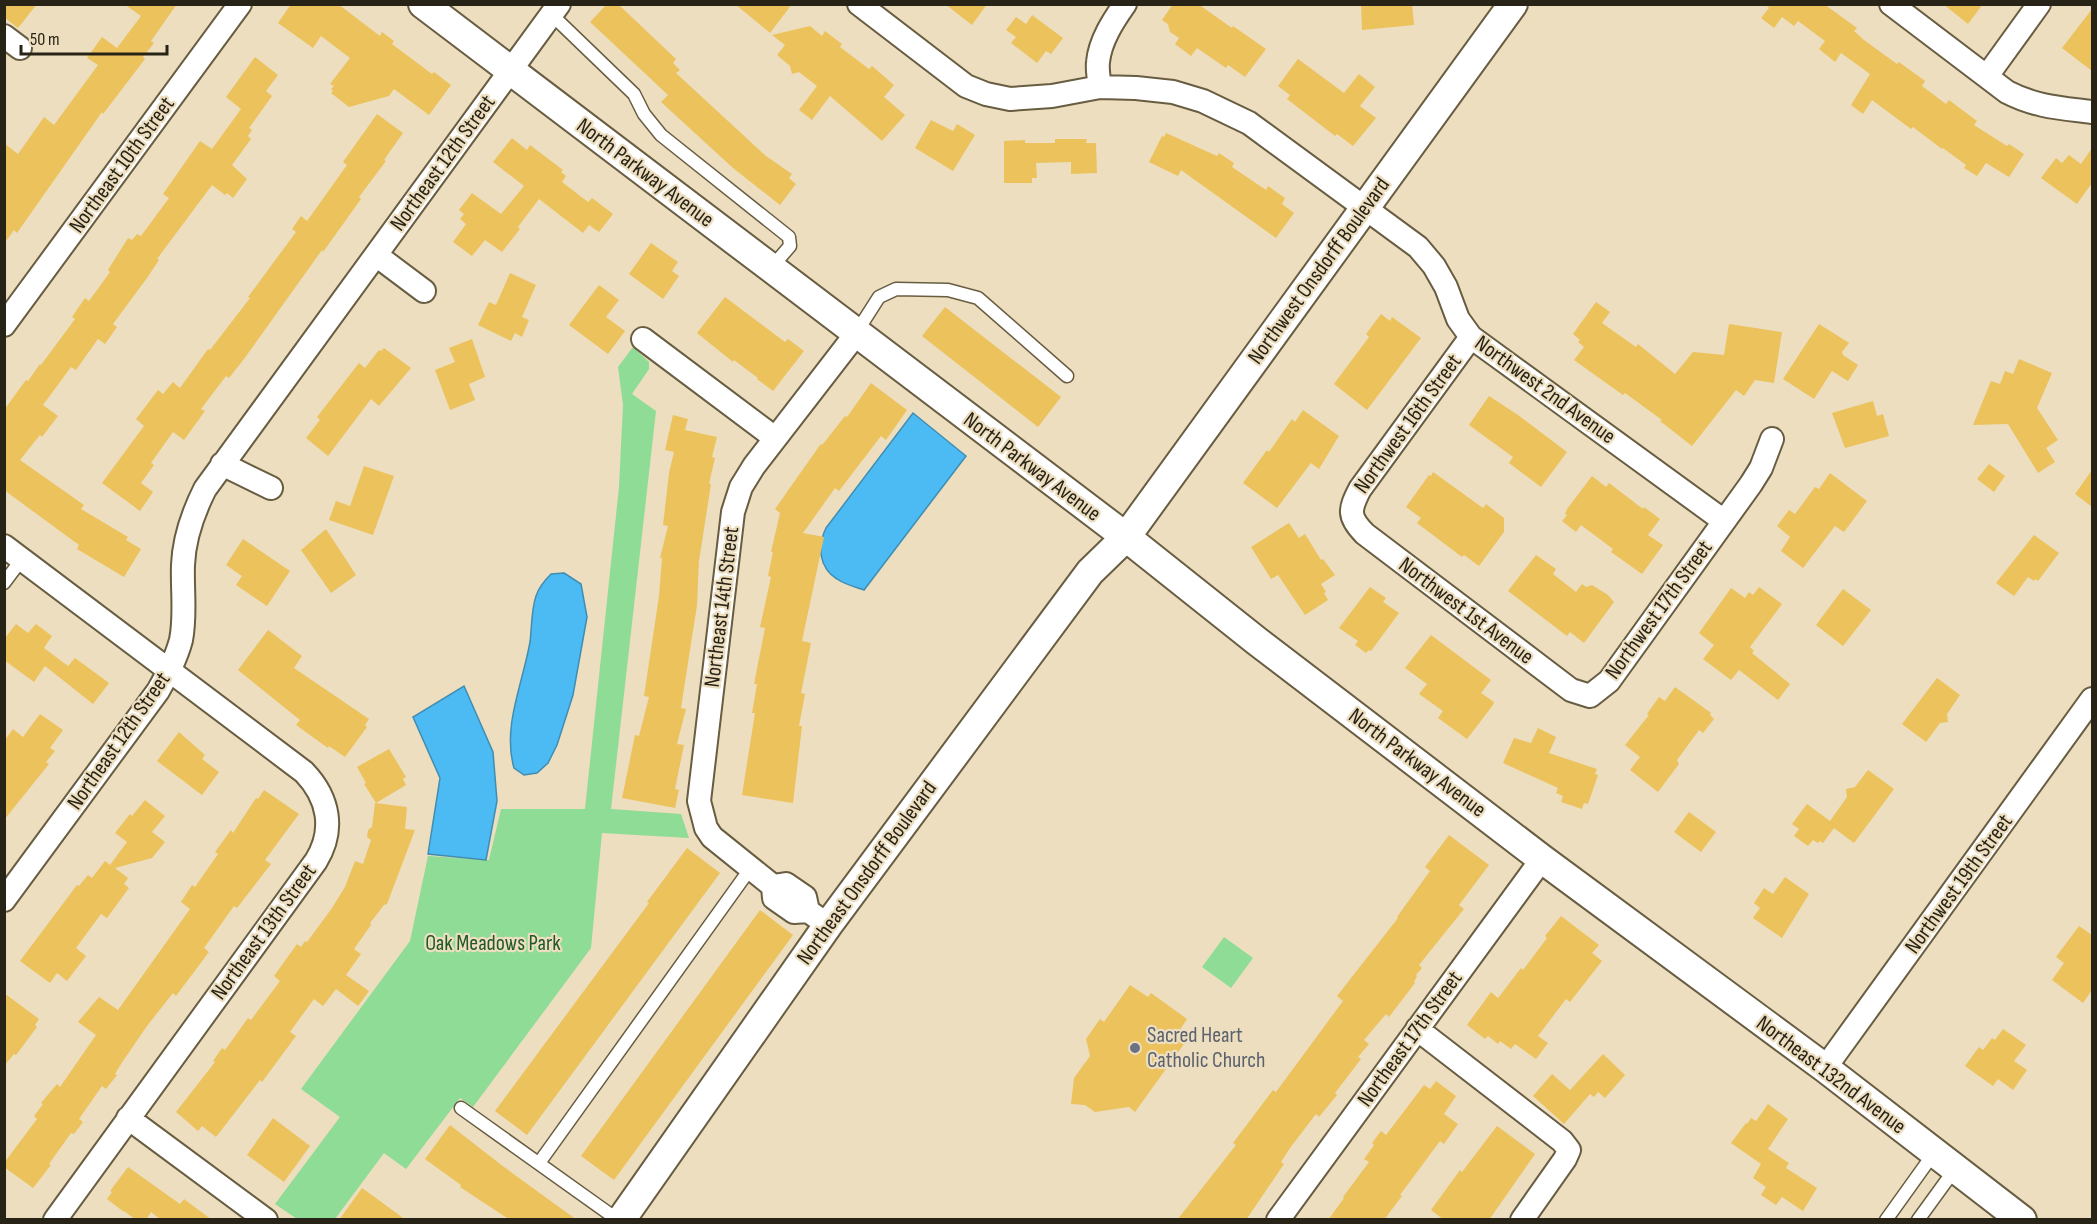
<svg xmlns="http://www.w3.org/2000/svg" width="2097" height="1224" viewBox="0 0 2097 1224" font-family="'Sofia Sans Condensed',sans-serif">
	<style>
		.green { fill: #8edc95 }
		.water { fill: #4cbaf3; stroke: #418db1; stroke-width: 1.5 }
		.building { fill: #ecc25d }
		.lines { fill: none; stroke-linecap: round; stroke-linejoin: round }
		.service-casing { stroke: #685c41; stroke-width: 15 }
		.minor-casing { stroke: #685c41; stroke-width: 26 }
		.tertiary-casing { stroke: #685c41; stroke-width: 32 }
		.service { stroke: #fff; stroke-width: 12 }
		.minor { stroke: #fff; stroke-width: 22 }
		.tertiary { stroke: #fff; stroke-width: 28 }
		.worship-dot { fill: #6b7280; stroke: #ecdebf; stroke-width: 2 }
		.labels { text-anchor: middle; dominant-baseline: central; stroke-width: 4.5; stroke-linejoin: round; paint-order: stroke }
		.street-label { font-size: 22px; fill: #282317; stroke: #ecdebf }
		.park-label { font-size: 22px; fill: #215829; stroke: #ecdebf }
		.worship-label { font-size: 22px; fill: #5b616d; stroke: #ecdebf; text-anchor: start }
	</style>
	<rect width="100%" height="100%" fill="#ecdebf"/>
	<path class="green" d="M633 347 649 362V369L632 394 656 411 611 809 681 814 689 838 602 833 591 948 473 1107 460 1098 406 1169 384 1153 335 1219H297L275 1204 340 1117 301 1089 410 941 428 856 489 860 501 809H585L619 487 623 405 618 367Z
		M1224 937 1253 958 1231 988 1202 967Z"/>
	<path class="water" d="M913 413 966 456 864 590C855 587 844 584 837 579 819 568 817 546 826 528Z
		M564 573 581 584 587 617 573 695 557 745 548 763 537 773 524 775 514 768C502 727 523 683 530 642 532 627 531 611 536 596 539 587 544 581 551 574Z
		M464 686 493 752 497 801 486 860 428 854 440 778 413 717Z"/>
	<path class="building" d="M4 4H37L18 28 4 17Z
		M124 4H177L151 41 154 43 143 57 145 59 103 114 102 112 17 233 14 230 4 244V143L18 154 44 117 54 125 98 65 87 58 102 37 117 48 141 16Z
		M291 4H338L380 36 382 32 394 41 392 44 432 74 434 72 451 85 429 115 394 89 389 96 349 107 331 93 333 91 331 89 334 86 330 84 350 58 321 36 313 48 278 23Z
		M607 4H618L676 59 673 63 680 70 676 73 766 156 792 174 789 178 796 184 780 205 733 168 661 102 668 95 590 22Z
		M735 4H792L770 33Z
		M945 4H987L972 25Z
		M1173 4H1198L1232 28 1233 26 1266 49 1245 77 1228 65 1226 68 1197 48 1191 56 1175 44 1179 38 1170 32 1168 24 1162 20Z
		M1361 4H1412L1414 25 1362 30Z
		M1765 4H1824L1857 28 1854 31 1864 40 1897 64 1899 62 1925 81 1922 86 1946 104 1949 100 1977 121 1974 125 2007 146 2009 144 2024 154 2009 177 1986 163 1977 176 1964 168 1966 165 1943 148 1942 149 1913 127 1911 129 1872 100 1863 114 1851 105 1870 74 1841 53 1835 62 1819 49 1825 41 1798 21 1794 26 1782 17 1774 28 1761 18 1769 8Z
		M1943 4H1983L1968 24Z
		M2092 9V71L2062 48Z
		M1032 15 1063 38 1051 54 1046 51 1037 63 1011 43 1016 37 1006 30 1016 17 1026 24Z
		M810 26 822 36 825 31 842 44 840 47 869 69 872 66 894 85 884 97 905 115 882 141 830 96 812 120 799 110 817 86 799 72 792 74 790 66 777 55 785 45 772 35Z
		M255 57 278 75 266 91 272 96 249 128 252 130 248 136 251 139 232 165 247 179 233 198 227 193 225 195 212 185 157 259 159 260 147 278 113 324 117 327 105 344 98 339 76 370 71 367 43 405 58 416 42 437 40 435 20 460 84 505 81 509 128 537 126 540 141 549 124 577 77 549 79 545 4 490V410L26 380 28 381 40 364 41 365 75 319 72 317 85 298 89 301 110 272 108 270 128 238 132 240 137 234 141 236 169 198 163 194 200 141 212 149 241 109 226 97Z
		M1298 59 1344 93 1359 74 1375 87 1360 106 1376 118 1353 146 1337 134 1335 136 1287 99 1290 95 1278 86Z
		M377 114 403 133 384 160 386 161 359 197 361 199 323 252 322 250 244 359 229 378 226 376 201 409 205 411 184 440 173 432 151 463 154 465 141 483 153 492 140 511 102 483 144 426 136 419 158 390 163 394 173 382 180 388 208 349 210 350 250 298 248 297 296 232 292 229 301 216 307 221 347 165 343 162Z
		M931 120 953 131 957 124 975 135 953 171 915 148Z
		M1166 133 1217 156 1219 153 1234 163 1232 167 1266 190 1268 186 1285 198 1282 204 1294 213 1276 238 1181 170 1178 176 1149 162 1162 136 1164 137Z
		M512 138 527 150 530 145 563 170 561 172 566 176 562 182 588 202 592 198 613 214 599 232 589 225 583 233 539 199 518 227 520 229 502 252 485 240 472 256 453 242 466 224 460 219 464 214 459 210 472 193 501 214 524 186 493 162Z
		M1055 139H1087L1086 143H1096L1097 173 1071 174V162L1036 163 1037 178H1032V183H1004V141L1025 140V143H1055Z
		M2092 148V183L2077 204 2041 178 2056 158 2062 163 2069 155 2081 164Z
		M651 243 678 262 672 271 679 276 663 299 629 274Z
		M510 273 536 285 522 317 529 320 522 337 515 333 511 341 478 325 489 302 496 305Z
		M599 285 619 300 606 317 625 331 608 354 569 325Z
		M725 297 785 342 788 339 804 351 773 391 757 379 758 378 734 360 733 362 697 333Z
		M1596 302 1610 312 1602 323 1636 347 1638 344 1675 374 1693 352 1724 355 1729 324 1782 332 1774 383 1755 380 1744 396 1736 390 1692 446 1660 421 1662 420 1625 393 1623 395 1574 360 1584 347 1578 342 1580 340 1573 334Z
		M945 307 1061 397 1038 427 922 336Z
		M1381 314 1390 321 1392 317 1421 338 1367 410 1334 384 1369 337 1366 334Z
		M1819 324 1849 343 1842 352 1843 355 1858 365 1848 381 1832 371 1814 399 1783 379Z
		M472 339 485 377 469 384 475 400 450 410 435 370 455 362 449 348Z
		M384 348 411 368 379 406 371 399 328 456 306 438 320 420 317 417 359 363 365 368 379 350 381 351Z
		M2019 359 2052 373 2037 408 2058 440 2046 448 2055 462 2038 473 2008 424 1973 425 1991 381 2000 384 2005 371 2013 374Z
		M871 383 907 410 886 440 881 436 839 491 835 488 803 533 824 537 802 641 811 643 801 693 805 694 799 726H802L793 803 742 795 755 713H752L757 684H754L765 628 760 627 771 577 768 576 773 552H771L780 513 775 509 820 445 823 444 845 416 847 417Z
		M1489 396 1518 415 1567 452 1541 487 1509 463 1513 457 1469 425Z
		M1873 401 1877 416 1883 414 1889 436 1845 448 1832 413Z
		M1303 410 1339 436 1319 469 1311 463 1277 508 1243 483 1267 450 1269 452 1292 419 1295 422Z
		M673 415 688 419 685 430 717 437 712 457 715 458 709 484H711L699 561 697 605 681 708 686 709 677 744 684 745 675 789 679 790 675 808 622 798 635 735 639 736 649 697 644 696 659 596 662 558H660L668 526 663 525 669 473 674 452 665 450Z
		M1989 464 2005 476 1994 492 1977 479Z
		M364 466 394 476 373 535 329 520 336 501 350 506Z
		M2092 470V507L2075 494Z
		M1433 472 1483 508 1486 504 1504 518V532L1479 566 1464 555 1462 557 1417 523 1421 518 1406 507 1429 475 1431 476Z
		M1830 473 1867 501 1844 532 1835 526 1803 568 1781 551 1790 537 1777 526 1789 510 1795 514 1815 487 1819 489Z
		M1592 476 1606 487 1609 483 1643 509 1644 507 1660 519 1648 535 1663 545 1642 574 1611 552 1613 549 1581 525 1576 532 1562 521 1567 515 1565 514 1567 509Z
		M1289 523 1299 538 1305 534 1321 560 1323 559 1335 575 1321 584 1326 592 1324 593 1328 600 1305 615 1278 575 1271 579 1251 547Z
		M326 529 356 575 331 593 301 550Z
		M2034 535 2059 553 2038 581 2035 579 2034 581 2028 577 2014 596 1996 583Z
		M243 539 290 571 267 606 236 585 242 576 226 565Z
		M1536 555 1556 569 1553 574 1576 592 1582 584 1586 587 1592 585 1608 595 1614 602 1584 643 1570 632 1567 636 1508 591Z
		M1370 587 1386 598 1383 602 1399 613 1371 651 1369 650 1366 653 1355 645 1358 641 1339 628Z
		M1759 587 1782 604 1750 647 1754 651 1752 653 1790 684 1778 700 1739 670 1731 680 1703 659 1714 645 1699 633 1731 588 1745 598 1749 592 1753 595Z
		M1843 589 1871 610 1843 646 1816 625Z
		M16 624 28 633 36 624 52 636 44 648 68 666 75 658 109 683 93 704 45 666 34 682 4 660V639Z
		M268 630 302 656 294 668 369 719 365 725 367 727 345 757 329 746 328 748 296 725 300 720 238 670Z
		M1431 635 1491 680 1481 693 1494 702 1493 705 1467 739 1438 718 1443 711 1419 694 1427 684 1405 668Z
		M1937 678 1960 695 1947 714 1948 722 1940 723 1926 742 1902 724Z
		M1675 687 1711 713 1710 715 1714 719 1703 733 1699 730 1677 760 1679 764 1658 792 1630 770 1640 757 1625 745 1649 715 1647 714 1659 697 1665 701Z
		M40 714 63 730 50 748 55 751 46 762 49 764 4 820V741L13 729 23 737Z
		M1538 728 1556 737 1549 753 1597 769 1595 774 1598 775 1588 804 1584 803 1582 809 1561 802 1563 796 1556 793 1558 788 1503 763 1514 738 1531 743Z
		M179 732 205 755 202 759 219 772 202 795 157 761Z
		M389 749 406 777 403 779 406 785 376 803 364 784 366 783 357 767Z
		M1868 770 1894 789 1854 843 1834 828 1823 843 1820 841 1818 843 1813 840 1808 846 1794 836 1799 829 1792 824 1807 804 1830 821 1847 797 1846 789 1855 787Z
		M264 790 299 814 265 860 271 864 237 908 234 906 204 948 209 952 176 996 173 993 147 1026 121 1064 115 1074 117 1075 106 1089 102 1086 79 1119 83 1122 74 1134 71 1133 49 1164 51 1165 33 1188 4 1167V1163L37 1119 34 1116 43 1104 41 1103 57 1084 60 1087 96 1035 78 1022 99 997 118 1010 190 909 181 902 192 885 195 887 218 854 215 852 231 830 233 833 256 798 258 799Z
		M145 800 165 816 152 832 165 842 152 858 115 868 128 878 124 884 129 888 107 918 101 914 76 948 86 956 67 981 57 973 50 983 20 961 77 885 79 886 88 875 92 878 105 861 110 865 127 842 115 833 130 814 132 816Z
		M375 803 407 807 405 829 415 830 387 904 384 905 370 923 371 925 354 949 361 954 346 975 369 991 358 1006 336 989 323 1006 314 999 290 1032 296 1036 262 1082 260 1080 216 1137 202 1126 198 1131 176 1112 215 1062 213 1061 222 1048 225 1050 248 1018 251 1020 280 981 274 976 297 944 301 947 305 941 307 942 332 908 345 887 355 861 363 864 371 840 367 837 368 830 372 827Z
		M1689 812 1716 832 1701 852 1674 832Z
		M1449 835 1489 865 1459 905 1464 909 1419 965 1422 968 1416 975 1417 976 1414 982 1415 983 1389 1017 1386 1014 1364 1040 1369 1044 1358 1057 1361 1059 1335 1093 1337 1095 1319 1117 1316 1114 1290 1148 1281 1162 1284 1164 1246 1220H1177L1236 1145 1233 1143 1273 1090 1276 1092 1343 1001 1337 996 1398 918 1397 917 1430 871 1425 867Z
		M687 848 720 873 527 1135 495 1111 649 903 647 902Z
		M1785 877 1809 894 1782 938 1753 918 1760 908 1754 903 1764 888 1773 894Z
		M760 910 793 935 614 1180 581 1156Z
		M1561 916 1599 945 1592 953 1602 961 1570 1002 1566 999 1538 1036 1548 1043 1536 1059 1515 1044 1511 1049 1500 1041 1498 1044 1488 1036 1485 1039 1467 1025 1491 992 1498 998 1521 968 1523 970 1547 938 1545 936Z
		M2079 926 2092 935V990L2083 1003 2052 980 2064 963 2056 957Z
		M1130 985 1148 997 1151 993 1187 1019 1180 1030 1189 1037 1135 1112 1129 1107 1095 1112 1085 1105 1071 1104 1074 1078 1090 1056 1086 1039 1100 1019 1104 1022Z
		M4 993 39 1019 35 1025 37 1027 16 1055 14 1054 4 1066Z
		M2003 1029 2026 1045 2014 1061 2027 1070 2013 1090 1998 1079 1993 1086 1965 1066 1979 1047 1983 1050 1992 1038 1995 1040Z
		M1603 1054 1625 1075 1605 1098 1598 1092 1594 1097 1590 1094 1564 1124 1533 1096 1552 1074 1570 1090Z
		M1436 1081 1456 1096 1444 1114 1458 1124 1444 1144 1440 1141 1400 1195 1402 1196 1384 1220H1328L1344 1198 1343 1197 1369 1162 1364 1159 1374 1145 1372 1143 1381 1131 1386 1135 1424 1085 1430 1089Z
		M1768 1104 1788 1119 1768 1149 1789 1163 1786 1168 1817 1188 1803 1211 1782 1197 1776 1205 1761 1195 1766 1187 1753 1178 1761 1164 1731 1143 1746 1123 1747 1124 1751 1118 1756 1121Z
		M273 1118 310 1146 284 1182 247 1155Z
		M450 1125 504 1167 577 1220H510L460 1187 461 1185 425 1159Z
		M1497 1126 1535 1154 1489 1220H1444L1431 1210 1460 1170 1462 1172Z
		M128 1167 180 1204 184 1199 212 1220H161L151 1212 146 1220H136L124 1211V1212L107 1199 112 1192 110 1191Z
		M362 1188 406 1220H339Z"/>
	<g class="lines">
		<defs>
			<path id="service" d="M552 15 634 94 644 114 661 135 789 237 790 246 771 268
				M856 333 879 297 896 289 948 290 978 298 1067 376
				M4 583 22 559
				M461 1108 618 1220
				M539 1163 750 869
				M1886 1220 1934 1153
				M1918 1220 1955 1169"/>
			<path id="minor" d="M859 4 966 86 986 94 1010 99 1052 96 1100 87 1136 88 1173 92 1203 101 1249 123 1418 247 1434 266 1446 287 1458 319 1471 337 1724 521
				M1891 4 2007 92C2036 107 2061 108 2092 112
				M4 36 20 48
				M1987 76 2039 4
				M1100 87C1099 79 1097 70 1098 62 1100 41 1113 21 1125 4
				M376 255 424 291
				M4 325 240 4
				M1471 337 1360 489C1349 510 1348 517 1365 534L1571 690 1590 696 1609 681 1751 484 1761 468 1772 439
				M643 339 775 438
				M222 464 271 488
				M4 546 304 772C329 798 335 830 316 861L55 1220
				M773 886 774 898 794 912 808 911
				M4 900 158 691C167 675 176 659 181 640 186 615 182 590 183 565 184 538 193 513 205 489L559 4
				M828 925 808 911 805 897 786 884 773 886 712 837 706 828 699 801 733 512 741 487 754 466 856 334
				M1417 1029 1562 1141 1569 1150 1565 1159 1522 1220
				M1825 1068 2092 699
				M128 1118 266 1220
				M1278 1220 1542 859"/>
			<path id="tertiary" d="M423 4 1126 537 1258 642 1542 859 1825 1068 2022 1220
				M621 1220 828 925 1090 572 1126 537 1513 4"/>
		</defs>
		<use href="#service" class="service-casing"/>
		<use href="#minor" class="minor-casing"/>
		<use href="#tertiary" class="tertiary-casing"/>
		<use href="#service" class="service"/>
		<use href="#minor" class="minor"/>
		<use href="#tertiary" class="tertiary"/>
	</g>
	<circle class="worship-dot" cx="1135" cy="1048" r="6"/>
	<g class="labels">
		<g class="street-label">
			<text transform="translate(443 163) rotate(-54)">Northeast 12th Street</text>
			<text transform="translate(122 165) rotate(-54)">Northeast 10th Street</text>
			<text transform="translate(645 173) rotate(37)">North Parkway Avenue</text>
			<text transform="translate(1319 271) rotate(-54)">Northwest Onsdorff Boulevard</text>
			<text transform="translate(1545 390) rotate(36)">Northwest 2nd Avenue</text>
			<text transform="translate(1408 424) rotate(-54)">Northwest 16th Street</text>
			<text transform="translate(1032 467) rotate(37)">North Parkway Avenue</text>
			<text transform="translate(722 607) rotate(-83)">Northeast 14th Street</text>
			<text transform="translate(1659 610) rotate(-54)">Northwest 17th Street</text>
			<text transform="translate(1466 611) rotate(37)">Northwest 1st Avenue</text>
			<text transform="translate(119 741) rotate(-55)">Northeast 12th Street</text>
			<text transform="translate(1417 763) rotate(37)">North Parkway Avenue</text>
			<text transform="translate(867 873) rotate(-54)">Northeast Onsdorff Boulevard</text>
			<text transform="translate(1959 884) rotate(-54)">Northwest 19th Street</text>
			<text transform="translate(264 932) rotate(-54)">Northeast 13th Street</text>
			<text transform="translate(1410 1039) rotate(-54)">Northeast 17th Street</text>
			<text transform="translate(1831 1075) rotate(37)">Northeast 132nd Avenue</text>
		</g>
		<g class="park-label">
			<text x="493" y="943">Oak Meadows Park</text>
		</g>
		<g class="worship-label">
			<text x="1147" y="1035">Sacred Heart<tspan x="1147" dy="25">Catholic Church</tspan></text>
		</g>
	</g>
	<rect width="2097" height="1224" fill="none" stroke="#282317" stroke-width="12"/>
	<path d="M21 45v9h146v-9" fill="none" stroke="#282317" stroke-width="3"/>
	<text x="30" y="45" font-size="18" fill="#282317" stroke="#ecdebf" stroke-width="4.5" paint-order="stroke">50 m</text>
</svg>
